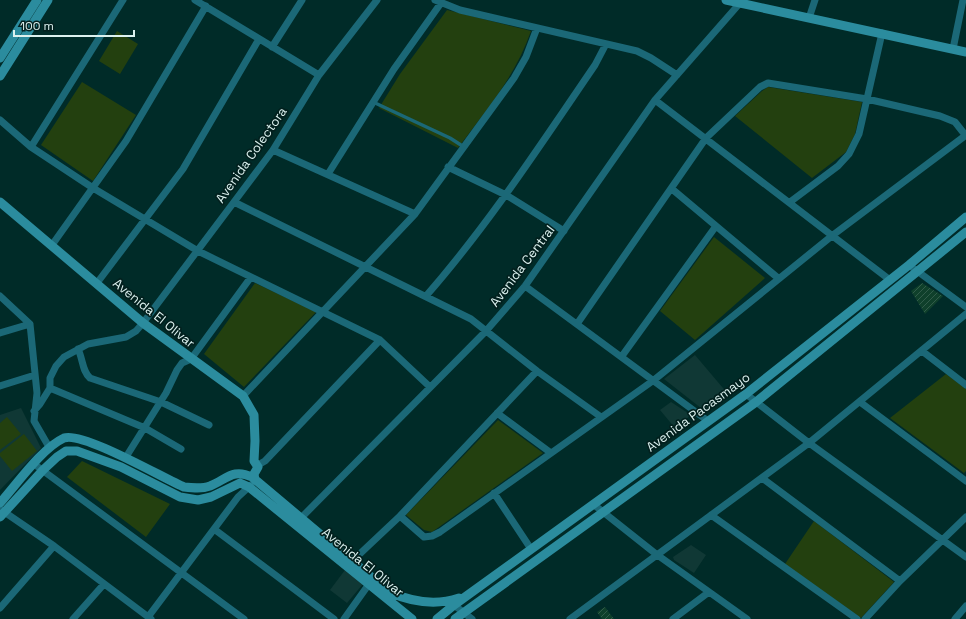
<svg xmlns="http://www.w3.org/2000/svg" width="966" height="619" viewBox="0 0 966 619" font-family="'Space Grotesk',sans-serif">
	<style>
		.built { fill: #103835 }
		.green { fill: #23400f }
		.building { fill: url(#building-hatch) }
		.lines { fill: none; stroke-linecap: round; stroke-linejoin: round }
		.lane { stroke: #1b6877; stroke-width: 3.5 }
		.street { stroke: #1b6877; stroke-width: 7 }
		.secondary { stroke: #2b8c9e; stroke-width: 9 }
		.labels { text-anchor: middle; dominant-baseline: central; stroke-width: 3.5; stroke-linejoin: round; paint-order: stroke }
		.street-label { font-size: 13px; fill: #dcf1ef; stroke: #02201e }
	</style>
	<defs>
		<pattern id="building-hatch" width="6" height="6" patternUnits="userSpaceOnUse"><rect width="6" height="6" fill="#0f402b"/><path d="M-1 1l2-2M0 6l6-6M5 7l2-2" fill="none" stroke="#315c4a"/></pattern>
	</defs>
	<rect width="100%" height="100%" fill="#002b28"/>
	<path class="built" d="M695 355 728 394 706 412 664 379Z
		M671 402 691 415 675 428 660 410Z
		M21 408 41 448 0 490V415Z
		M691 545 706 555 694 573 674 560 673 557Z
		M345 570 363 584 347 603 330 590Z"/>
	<path class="green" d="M447 10 531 31C515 77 487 109 458 148L379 108 400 74Z
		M117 31 138 44 120 74 99 61Z
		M82 82 136 115 93 181 41 145Z
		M768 87 862 102 855 134 846 152 812 178 735 116 762 91Z
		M714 237 765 278 695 340 660 311Z
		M255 283 316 312 244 387 204 354Z
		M946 374 966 389V471L964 473 890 418Z
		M7 417 21 434 0 450V423Z
		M498 420 543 453 432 532 424 530 406 515Z
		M24 434 37 451 12 471 0 456V453Z
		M82 461 170 504 146 537 67 477Z
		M814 521 894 582 861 618 785 564Z"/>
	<path class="building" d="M922 283 943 296 925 314 911 291Z
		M605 607 614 619H602L597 612Z"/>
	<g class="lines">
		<path class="lane" d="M373 102 450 138 464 147"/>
		<path class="street" d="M195 0 319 75
			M435 0 460 10 637 51 651 58 677 75
			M809 18 815 0
			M272 47 302 0
			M953 49 963 0
			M655 100 890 280
			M0 120 31 147 93 188 198 251 380 340 430 387
			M31 147 123 0
			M273 150 415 214
			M448 167 506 195 564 231
			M328 174 394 69 441 3
			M672 189 778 278
			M234 202 471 319 537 371 601 417
			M790 202 838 166 849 154 859 134 882 33
			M52 245 126 141 206 6
			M909 265 966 307
			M97 283 183 169 259 39
			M525 286 708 421
			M0 296 30 324 37 393 34 421 49 447
			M426 296C489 224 541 144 595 65L606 44
			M577 324 706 138 760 87 768 83 867 99 940 116 955 122 966 136
			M0 333 30 324
			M78 349C83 359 82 371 90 378L161 402 209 425
			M922 351 966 385
			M622 356 716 226
			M0 386 35 375
			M50 388 145 428 181 449
			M746 394 809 443 966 557
			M243 396 415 214 514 78 526 57 537 28
			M860 402 966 481
			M34 411 40 404 50 388V378L56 366 64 357 88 344 126 337 136 331 143 323 234 202 273 150 319 75 377 0
			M497 413 551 453
			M126 457 166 393 177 370 182 363 191 359 251 277
			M34 464 244 619
			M258 465 265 461 380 340
			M762 478 900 581
			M494 493 531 549
			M593 504 656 554 747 619
			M0 509 54 546 151 619
			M711 515 857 619
			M400 516 424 537 432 536 440 532 654 380 833 235 966 135
			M298 521 486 331 525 286 655 100 740 3V0
			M214 529 334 619
			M348 565 400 516 537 371
			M454 605 472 619
			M0 608 54 546
			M148 617 238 497 251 485
			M73 619 104 584
			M344 619 369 584
			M570 619 809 443 966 314
			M673 619 709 592
			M865 619 900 581 966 517
			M955 619 966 606"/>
		<path class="secondary" d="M726 0 966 52
			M0 58 37 0
			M0 76 48 0
			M0 202 143 323 243 396 254 415 255 441 254 461
			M254 461 258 467 254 474 255 480
			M0 503C17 484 42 448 64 438 82 431 163 478 184 487 193 488 202 489 210 486 227 479 233 468 252 477L389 592C412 602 435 606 459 598
			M0 517 43 470 57 457 66 451H77L121 467 180 497 198 500 211 497 240 483 249 487 412 619
			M437 619 454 605 746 394 909 265 966 217
			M455 619 756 402 966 232"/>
	</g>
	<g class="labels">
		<g class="street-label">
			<text transform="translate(251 155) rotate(-55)">Avenida Colectora</text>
			<text transform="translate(522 266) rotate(-53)">Avenida Central</text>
			<text transform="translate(154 313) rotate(39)">Avenida El Olivar</text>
			<text transform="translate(698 412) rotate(-36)">Avenida Pacasmayo</text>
			<text transform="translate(363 562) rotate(39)">Avenida El Olivar</text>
		</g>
	</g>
	<path d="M14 30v6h120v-6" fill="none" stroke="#dcf1ef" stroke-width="2"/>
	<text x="20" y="30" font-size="12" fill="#dcf1ef" stroke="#02201e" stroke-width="3" paint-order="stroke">100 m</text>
</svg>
